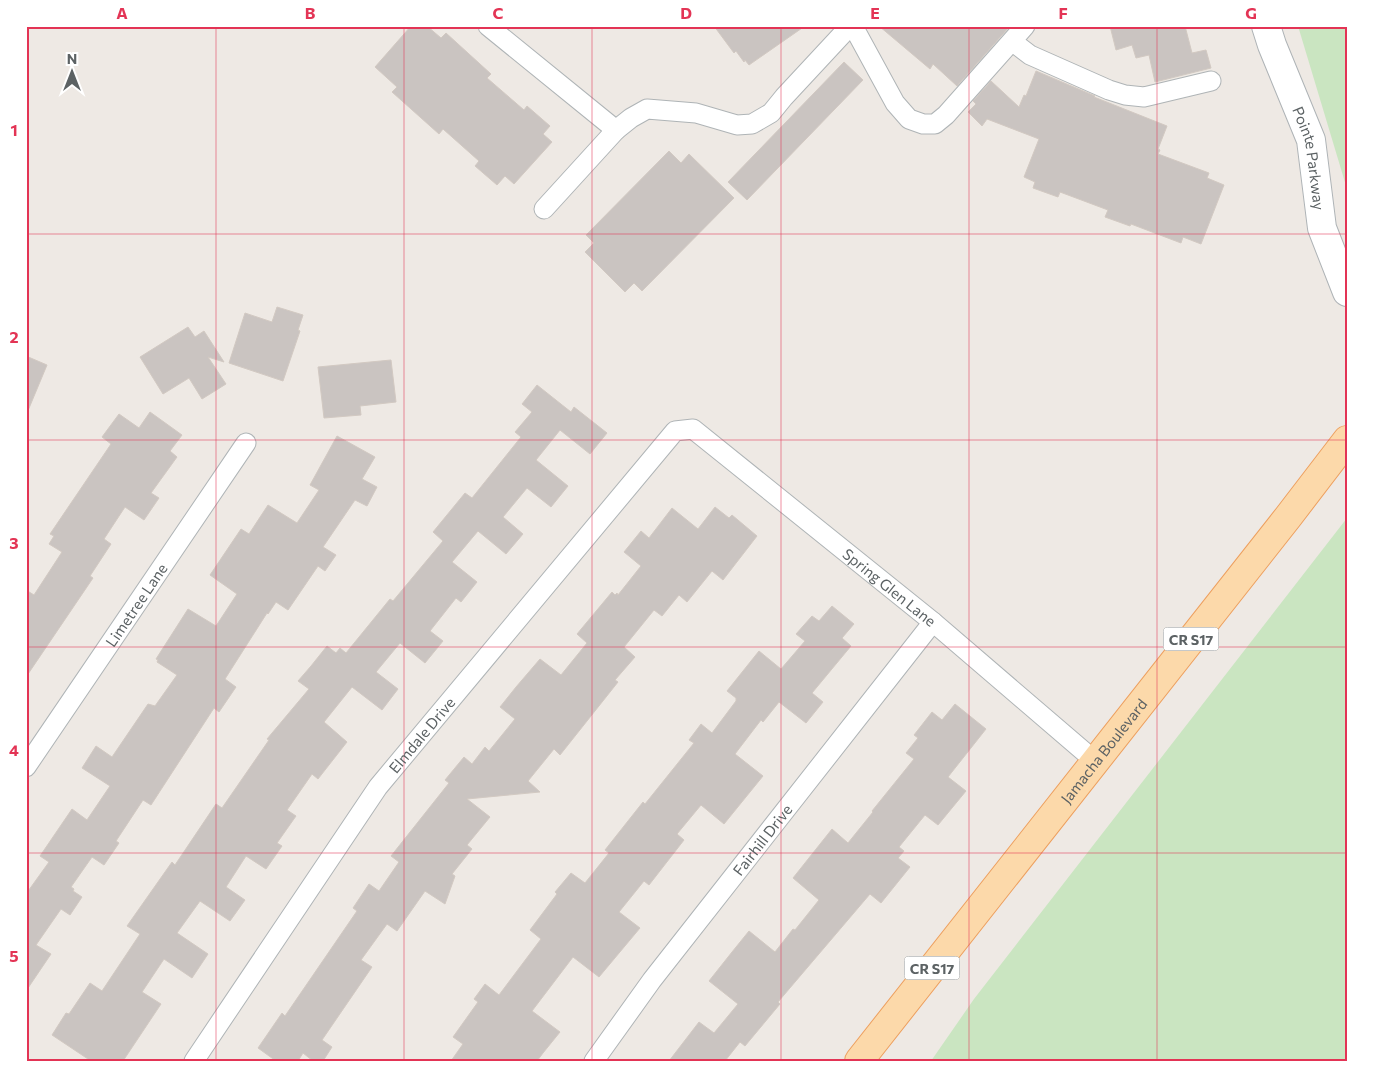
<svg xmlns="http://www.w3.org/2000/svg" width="1373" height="1087" viewBox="0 0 1373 1087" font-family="Commissioner,sans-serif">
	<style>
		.green { fill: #cae5c1 }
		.building { fill: #cac4c1; stroke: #d2c9c2 }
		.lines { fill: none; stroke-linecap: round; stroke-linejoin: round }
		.street-casing { stroke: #afb4b6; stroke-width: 21 }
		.secondary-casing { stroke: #aeb3b6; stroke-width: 30 }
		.primary-casing { stroke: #ed9f5e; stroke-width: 30 }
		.street { stroke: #fff; stroke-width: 19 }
		.secondary { stroke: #fff; stroke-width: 28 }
		.primary { stroke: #fcd9aa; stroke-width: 28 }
		.grid { fill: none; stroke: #e33455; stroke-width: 1; stroke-opacity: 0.55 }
		.labels { text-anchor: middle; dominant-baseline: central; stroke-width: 4; stroke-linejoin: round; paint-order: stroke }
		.shield { fill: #fff; stroke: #8d9192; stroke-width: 1 }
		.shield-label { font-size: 14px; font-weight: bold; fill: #5c6264 }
		.street-label { font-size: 15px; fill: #5c6264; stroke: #fff }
		.neatline { fill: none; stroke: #e33455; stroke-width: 2 }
		.grid-label { font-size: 16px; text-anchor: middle; font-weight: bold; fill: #e33455 }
	</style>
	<rect width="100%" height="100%" fill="#eee9e4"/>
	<path class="green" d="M1298 26H1347V189Z
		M1347 518V1061H931L974 999Z"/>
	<path class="building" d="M411 26H427L441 38 446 33 491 74 487 78 524 110 527 106 550 126 543 134 552 142 514 184 505 176 497 185 475 166 479 161 443 129 439 134 392 92 397 87 375 67Z
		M714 26H805L749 65 745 60 744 62 736 51 734 53Z
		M879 26H1010L957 86 933 64 930 69Z
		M1110 26H1185L1192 53 1206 50 1211 68 1155 82 1149 55 1136 58 1132 45 1116 50Z
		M844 62 863 80 747 200 728 182Z
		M1036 71 1095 96 1094 97 1167 126 1158 149 1160 150 1158 154 1209 173 1207 178 1224 185 1201 244 1183 237 1181 243 1131 224 1130 226 1105 217 1108 210 1060 192 1058 197 1033 188 1035 182 1024 177 1039 139 987 119 982 126 968 112 976 104 973 101 991 81 1019 107 1024 95 1026 96Z
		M669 151 681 163 689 154 734 198 642 291 634 283 625 292 585 252 594 243 586 235Z
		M277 307 303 315 298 330 300 331 283 381 229 363 245 313 272 322Z
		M188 327 195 337 204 331 224 362 208 357 226 384 202 399 189 378 163 394 140 357Z
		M26 356 47 365 27 413H26Z
		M391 360 396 402 360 406 361 415 324 418 318 367Z
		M537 385 571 412 574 407 607 433 590 454 560 430 536 460 568 486 551 507 527 488 503 517 523 534 506 554 478 531 452 562 477 582 461 602 456 598 430 631 443 641 425 663 400 643 376 672 398 689 382 710 352 687 324 722 347 742 318 779 312 774 287 810 296 816 277 843 282 846 266 869 246 856 226 887 245 900 230 921 200 901 177 933 208 954 192 978 164 959 142 992 161 1004 123 1061H91L52 1035 66 1013 69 1014 90 983 102 991 140 934 127 926 172 862 175 865 216 804 222 808 269 740 267 739 309 689 298 681 311 666 327 646 336 653 340 648 346 653 390 599 393 601 443 541 433 532 465 493 472 498 521 437 515 432 532 412 522 404Z
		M150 412 182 435 170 451 177 457 151 493 159 498 144 520 125 507 104 539 111 544 90 576 93 578 26 677V590L34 595 62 552 49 544 54 536 50 534 111 444 102 437 119 414 139 428Z
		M337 436 375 457 362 479 377 487 367 506 355 500 323 547 336 555 325 571 318 566 288 610 276 602 268 614 267 613 225 679 236 687 219 712 214 708 151 805 143 800 116 841 119 843 104 865 92 857 71 887 74 889 73 891 82 897 70 915 61 909 36 945 51 954 26 991V894L49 862 40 856 72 809 87 820 110 786 82 768 96 746 112 757 148 704 155 706 177 675 157 662 158 660 156 659 188 609 216 626 237 594 210 575 241 529 249 534 268 505 297 523 319 490 310 485Z
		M715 507 729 518 732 515 757 536 723 580 712 571 687 602 679 595 662 616 654 610 624 647 635 657 615 680 618 682 560 755 554 749 528 781 540 792 467 799 490 817 467 845 472 849 452 874 455 876 445 904 425 891 397 931 387 924 361 960 372 967 322 1040 332 1047 323 1061H313L303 1053 298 1061H276L258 1048 282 1013 285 1016 346 927 357 911 353 908 369 884 379 891 399 862 391 856 449 783 445 780 464 757 472 764 485 747 489 751 515 719 500 707 516 687 540 659 561 675 587 643 577 634 612 592 615 595 617 593 618 595 641 566 624 552 641 531 649 538 672 508 698 529Z
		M832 606 854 624 842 638 851 646 812 693 823 702 806 723 779 702 763 722 761 720 735 754 763 776 724 824 701 805 677 834 684 840 649 885 644 881 619 912 640 928 599 977 573 957 532 1011 560 1032 543 1053 537 1061H451L463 1044 453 1037 478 1002 474 999 485 984 499 995 541 939 530 930 557 894 555 892 571 873 585 883 609 853 605 850 643 802 645 804 694 743 689 740 701 724 712 733 736 701V698L727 691 759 651 781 669 805 641 796 634 812 616 819 621Z
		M955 704 986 729 948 777 966 791 938 825 925 815 899 847 904 851 898 858 910 867 881 903 870 894 778 1002 780 1004 745 1046 740 1042 725 1061H669L699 1022 714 1033 738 1004 709 981 732 952 749 931 775 952 793 929 795 930 819 900 793 878 832 829 848 843 873 812 872 811 914 759 906 753 918 738 914 735 932 712 942 720Z"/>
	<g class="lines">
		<defs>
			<g id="street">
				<path d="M488 26 616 130 544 209"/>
				<path d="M853 26 895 103 909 119 923 124H935L946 115 1025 26"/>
				<path d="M1013 42 1030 55 1109 90 1125 95 1144 97 1211 81"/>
				<path d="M616 130 631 118 647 109 696 113 737 125 752 124 771 113 784 97 850 26"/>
				<path id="s1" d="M26 767 246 443"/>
				<path id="s2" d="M194 1061 378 787 675 431 693 429 933 622 1095 761"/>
				<path id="s3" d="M594 1061 652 980 933 622"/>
			</g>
			<g id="secondary">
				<path id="s4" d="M1266 26 1272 45 1311 140 1322 228 1347 292"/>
			</g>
			<g id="primary">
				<path id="s5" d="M859 1061 1288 517 1347 440"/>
			</g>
		</defs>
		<use href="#street" class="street-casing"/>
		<use href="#secondary" class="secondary-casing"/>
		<use href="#primary" class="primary-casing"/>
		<use href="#street" class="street"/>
		<use href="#secondary" class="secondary"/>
		<use href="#primary" class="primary"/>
	</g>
	<path class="grid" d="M216 26V1061M404 26V1061M592 26V1061M781 26V1061M969 26V1061M1157 26V1061M26 234H1347M26 440H1347M26 647H1347M26 853H1347"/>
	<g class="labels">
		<g class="shield">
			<rect x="1163.5" y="627.5" width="55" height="23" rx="4"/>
			<rect x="904.5" y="956.5" width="55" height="23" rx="4"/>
		</g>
		<g class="shield-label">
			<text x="1191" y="639">CR S17</text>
			<text x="932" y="968">CR S17</text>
		</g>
		<g class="street-label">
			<text stroke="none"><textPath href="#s4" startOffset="140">Pointe Parkway</textPath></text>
			<text stroke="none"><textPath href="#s2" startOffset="1064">Spring Glen Lane</textPath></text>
			<text stroke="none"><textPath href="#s1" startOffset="196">Limetree Lane</textPath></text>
			<text stroke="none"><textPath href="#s2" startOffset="398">Elmdale Drive</textPath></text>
			<text stroke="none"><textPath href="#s5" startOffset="395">Jamacha Boulevard</textPath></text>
			<text stroke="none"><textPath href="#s3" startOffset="278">Fairhill Drive</textPath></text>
		</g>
	</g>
	<rect width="1373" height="1087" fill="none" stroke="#ffffff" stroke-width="55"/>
	<g transform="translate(72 72)" stroke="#ffffff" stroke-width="4" paint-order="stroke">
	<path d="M0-4L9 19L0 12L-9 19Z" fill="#5c6264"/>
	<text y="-8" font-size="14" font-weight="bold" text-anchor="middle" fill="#5c6264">N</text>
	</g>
	<rect x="28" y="28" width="1318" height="1032" class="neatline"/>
	<g class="grid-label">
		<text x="122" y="19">A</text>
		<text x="310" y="19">B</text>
		<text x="498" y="19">C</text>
		<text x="686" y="19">D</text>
		<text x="875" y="19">E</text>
		<text x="1063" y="19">F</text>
		<text x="1251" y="19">G</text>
		<text x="14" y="136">1</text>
		<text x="14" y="343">2</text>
		<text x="14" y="549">3</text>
		<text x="14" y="756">4</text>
		<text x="14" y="962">5</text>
	</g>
</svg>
